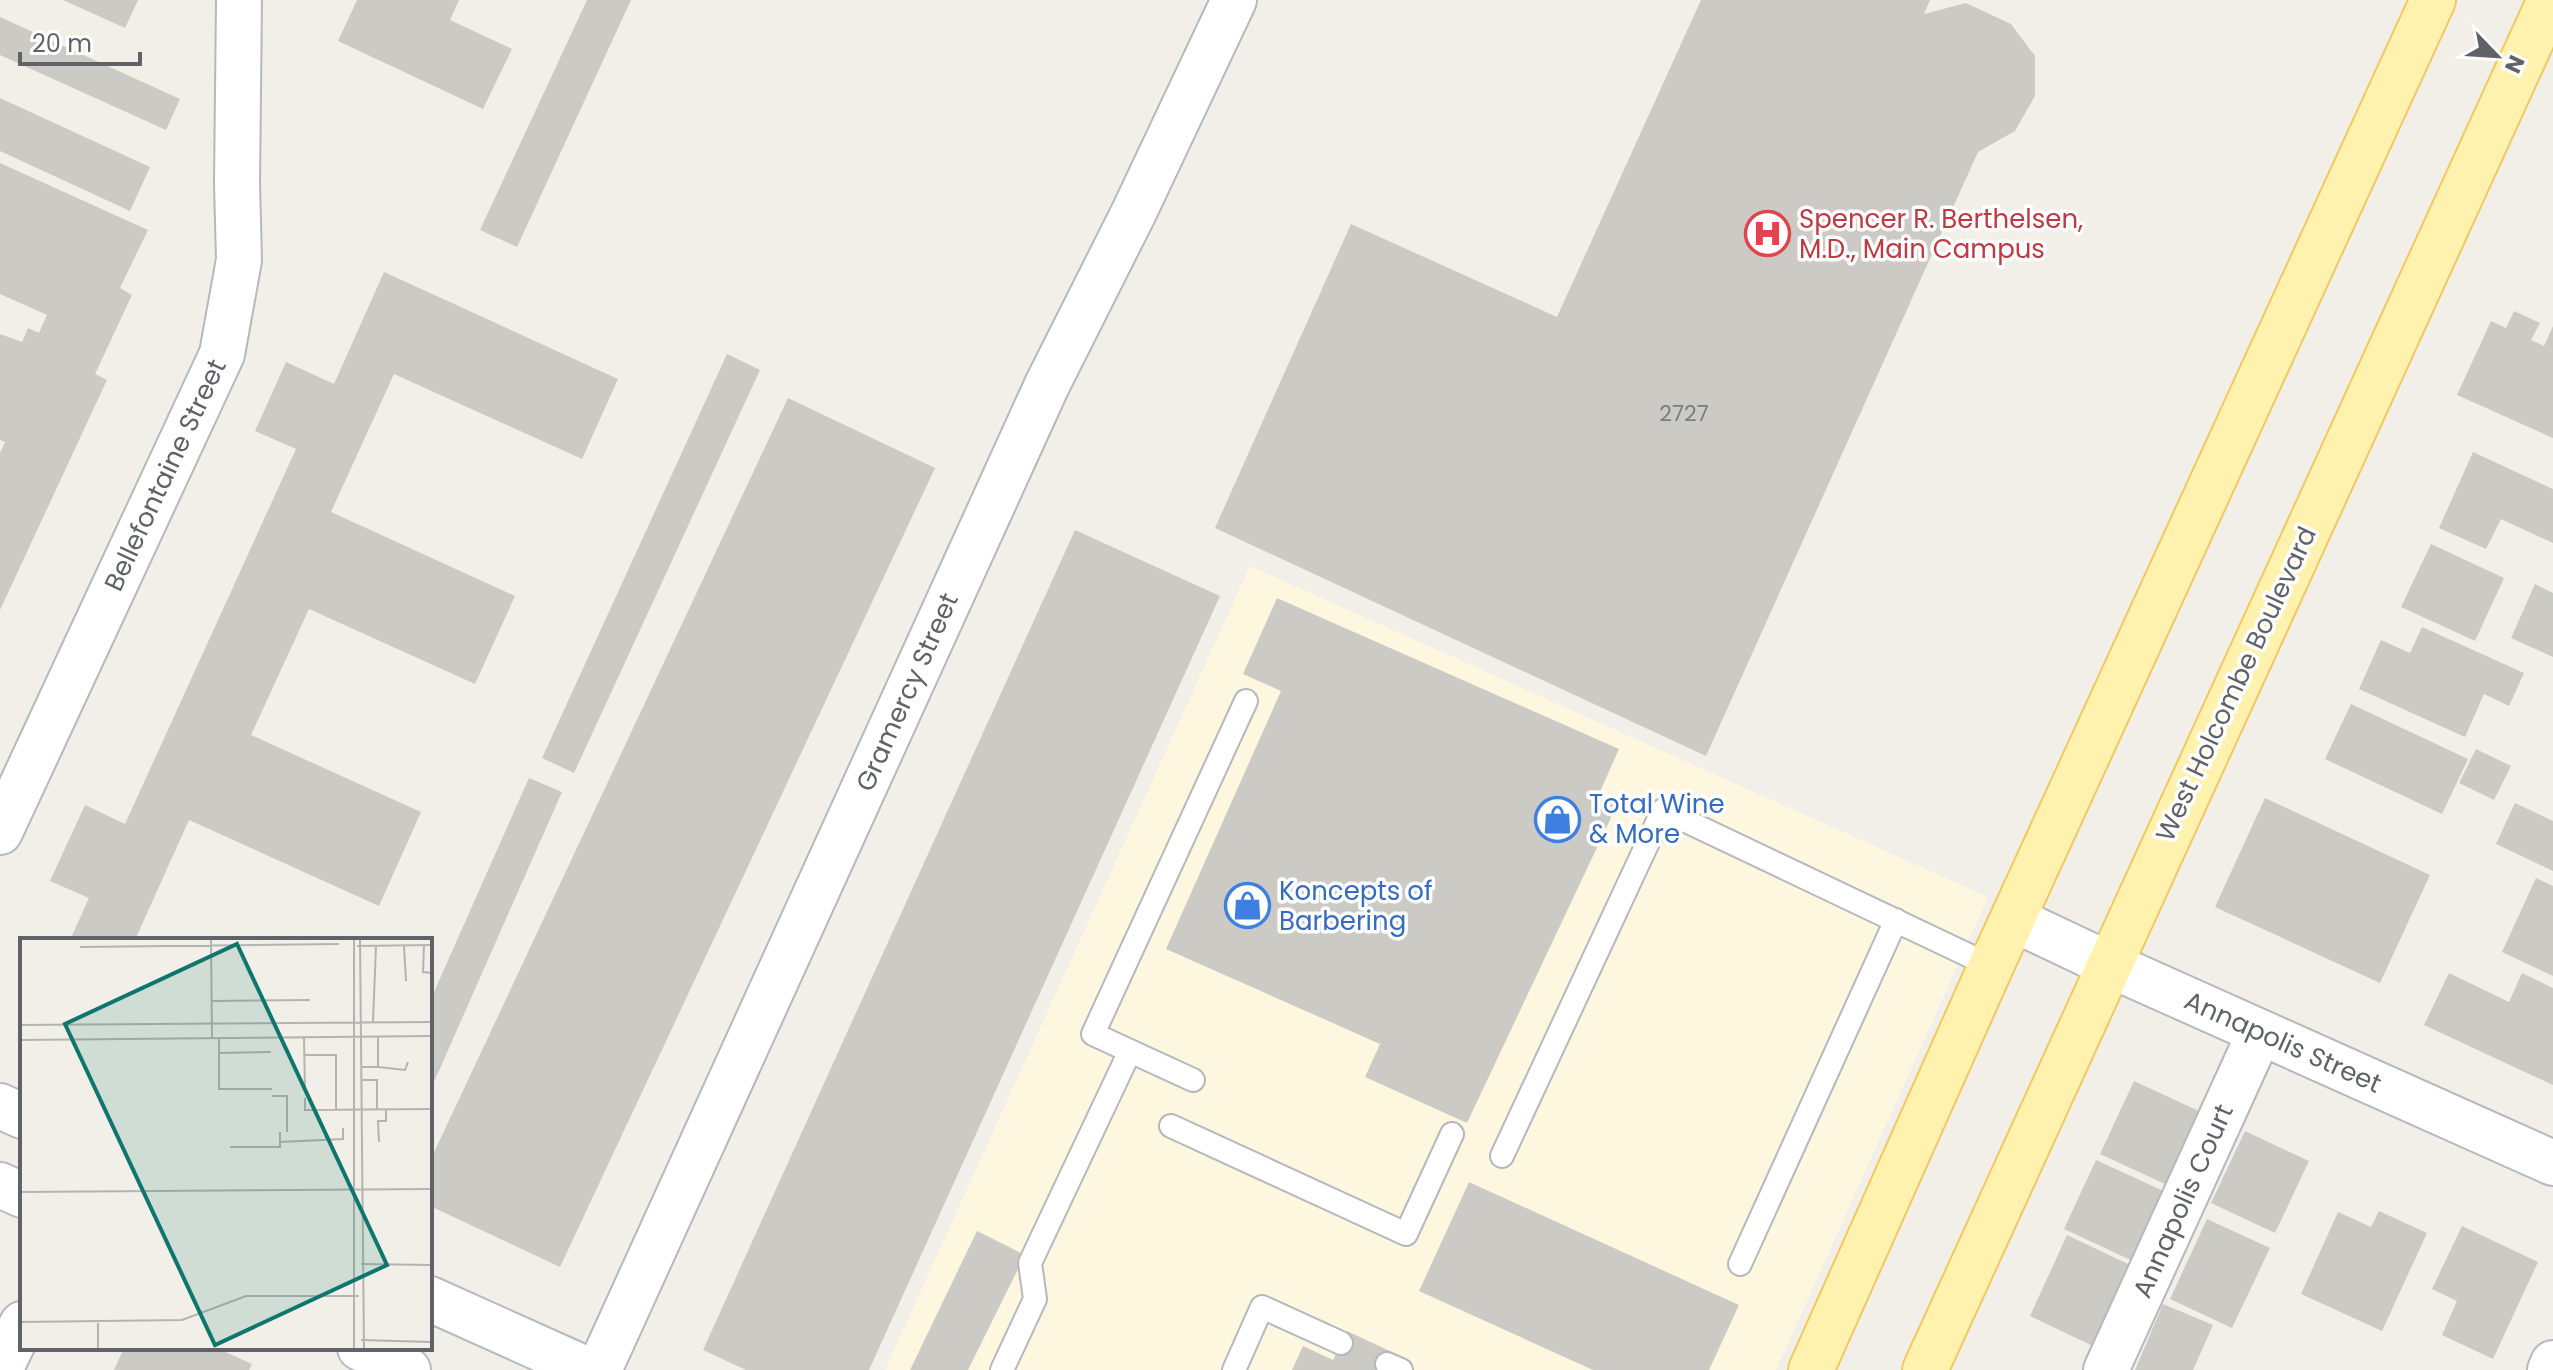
<svg xmlns="http://www.w3.org/2000/svg" width="2553" height="1370" viewBox="0 0 2553 1370" font-family="Poppins,sans-serif">
	<style>
		.commercial { fill: #fef7e0 }
		.building { fill: #cccac5 }
		.lines { fill: none; stroke-linecap: round; stroke-linejoin: round }
		.lane-casing { stroke: #b5b8bc; stroke-width: 26 }
		.street-casing { stroke: #b5b8bc; stroke-width: 48 }
		.secondary-casing { stroke: #b6babf; stroke-width: 48 }
		.primary-casing { stroke: #f2c960; stroke-width: 48 }
		.lane { stroke: #fff; stroke-width: 22 }
		.street { stroke: #fff; stroke-width: 44 }
		.secondary { stroke: #fff; stroke-width: 44 }
		.primary { stroke: #fff2af; stroke-width: 44 }
		.labels { text-anchor: middle; dominant-baseline: central; stroke-width: 7; stroke-linejoin: round; paint-order: stroke }
		.number-label { font-size: 22px; fill: #7a7d7f }
		.health-label { font-size: 26px; fill: #be3a42; stroke: #fff; text-anchor: start }
		.street-label { font-size: 26px; fill: #5f6368; stroke: #fff }
		.shop-label { font-size: 26px; fill: #366cbe; stroke: #fff; text-anchor: start }
		.inset-road { fill: none; stroke: #b3b3b1; stroke-width: 2 }
		.view { fill: #0f766e; fill-opacity: 0.15; stroke: #0f766e; stroke-width: 4 }
		.inset-edge { fill: none; stroke: #5f6368; stroke-width: 4 }
	</style>
	<rect width="100%" height="100%" fill="#f1efe8"/>
	<path class="commercial" d="M1250 566 1988 897 1776 1370H885Z"/>
	<path class="building" d="M63 0H138L125 28Z
		M357 0H459L450 20 512 49 483 109 338 41Z
		M587 0H631L517 247 480 230Z
		M1701 0H1930L1924 14 1966 3 2011 24 2035 56V96L2015 131 1978 152 1706 756 1215 528 1351 224 1557 317Z
		M0 17 180 99 166 130 0 55Z
		M0 98 150 167 130 211 0 151Z
		M0 163 148 230 120 288 132 295 95 374 107 380 0 610V453L5 442 0 440V334L22 342 28 328 39 333 47 315 0 294Z
		M384 272 618 379 582 459 394 374 331 512 515 596 475 684 309 609 251 735 421 812 379 906 189 820 135 940H70L89 898 50 881 85 805 125 824 296 449 255 431 286 362 334 384Z
		M2514 311 2540 323 2531 340 2544 346 2553 326V438L2457 395 2491 321 2506 328Z
		M727 354 760 370 574 773 542 758Z
		M788 398 935 468 560 1267 430 1206V1161Z
		M2473 452 2553 489V543L2501 519 2486 549 2439 528Z
		M1075 530 1220 596 869 1370H746L703 1350Z
		M2431 544 2504 578 2475 641 2401 607Z
		M2535 584 2553 593V657L2511 638Z
		M1277 598 1619 749 1599 794 1618 803 1467 1123 1365 1077 1380 1044 1166 949 1281 691 1243 674Z
		M2422 627 2524 673 2509 706 2484 694 2465 737 2359 689 2381 640 2410 653Z
		M2351 704 2468 759 2442 814 2325 759Z
		M2476 749 2511 766 2494 800 2459 783Z
		M529 778 562 792 430 1091V1001Z
		M2265 798 2430 875 2380 983 2215 907Z
		M2515 803 2553 821V871L2496 844Z
		M2536 878 2553 886V976L2502 952Z
		M2449 973 2509 1002 2522 973 2553 988V1085L2424 1025Z
		M2134 1081 2201 1112 2167 1185 2100 1154Z
		M2245 1131 2309 1161 2275 1233 2211 1203Z
		M2096 1160 2170 1194 2137 1263 2064 1229Z
		M1469 1182 1739 1305 1709 1370H1593L1419 1291Z
		M2379 1211 2427 1233 2382 1331 2301 1294 2338 1212 2371 1227Z
		M2207 1219 2270 1248 2232 1328 2170 1299Z
		M2462 1226 2538 1262 2493 1359 2442 1335 2457 1301 2432 1289Z
		M977 1231 1025 1255 968 1370H910Z
		M2067 1235 2132 1266 2095 1347 2030 1316Z
		M2163 1304 2213 1325 2193 1370H2135Z
		M1347 1331 1392 1352 1384 1370H1292L1303 1346 1333 1360Z
		M124 1348H217L252 1364 249 1370H114Z"/>
	<g class="lines">
		<defs>
			<path id="lane" d="M1193 1080 1093 1034 1246 701
				M1171 1126 1406 1234 1452 1134
				M1502 1156 1663 810 1991 966
				M1740 1264 1896 920
				M1387 1364 1401 1370
				M1002 1370 1035 1299 1030 1263 1130 1051
				M1234 1370 1262 1307 1341 1343"/>
			<path id="street" d="M0 832 222 354 239 260 237 183 239 0
				M2013 919 2108 964 2553 1163
				M0 1370 22 1324
				M599 1370 1047 385 1134 212 1234 0
				M2106 1370 2260 1032
				M2550 1370 2553 1363"/>
			<path id="secondary" d="M0 1106 22 1116
				M0 1185 22 1195
				M430 1299 588 1370
				M360 1348 408 1370"/>
			<path id="primary" d="M1811 1370 1991 966 2433 0
				M1925 1370 2550 0"/>
		</defs>
		<use href="#lane" class="lane-casing"/>
		<use href="#street" class="street-casing"/>
		<use href="#secondary" class="secondary-casing"/>
		<use href="#primary" class="primary-casing"/>
		<use href="#lane" class="lane"/>
		<use href="#street" class="street"/>
		<use href="#secondary" class="secondary"/>
		<use href="#primary" class="primary"/>
	</g>
	<defs>
		<symbol id="hospital-ring" viewBox="-11 -11 22 22"><circle r="9.5" fill="#fff" stroke="#e0444e" stroke-width="1.5"/><path d="M-5-5h3v3.5h4V-5h3V5h-3V1.5h-4V5h-3Z" fill="#e0444e"/></symbol>
		<symbol id="shop-ring" viewBox="-11 -11 22 22"><circle r="9.5" fill="#fff" stroke="#3f7fe0" stroke-width="1.5"/><path d="M-5-2.5h2.3a2.7 3.5 0 0 1 5.4 0H5L5.5 6h-11ZM-1.5-2.5h3a1.5 2.3 0 0 0-3 0Z" fill="#3f7fe0"/></symbol>
	</defs>
	<g fill-rule="evenodd">
		<use href="#hospital-ring" x="1742" y="208" width="51" height="51"/>
		<use href="#shop-ring" x="1532" y="794" width="51" height="51"/>
		<use href="#shop-ring" x="1222" y="880" width="51" height="51"/>
	</g>
	<g class="labels">
		<g class="number-label">
			<text x="1684" y="413">2727</text>
		</g>
		<g class="health-label">
			<text x="1799" y="219">Spencer R. Berthelsen,<tspan x="1799" dy="30">M.D., Main Campus</tspan></text>
		</g>
		<g class="street-label">
			<text transform="translate(165 475) rotate(-65)">Bellefontaine Street</text>
			<text transform="translate(2236 684) rotate(-65)">West Holcombe Boulevard</text>
			<text transform="translate(907 692) rotate(-66)">Gramercy Street</text>
			<text transform="translate(2283 1042) rotate(24)">Annapolis Street</text>
			<text transform="translate(2183 1201) rotate(-66)">Annapolis Court</text>
		</g>
		<g class="shop-label">
			<text x="1589" y="804">Total Wine<tspan x="1589" dy="30">&amp; More</tspan></text>
			<text x="1279" y="891">Koncepts of<tspan x="1279" dy="30">Barbering</tspan></text>
		</g>
	</g>
	<g transform="translate(20 938)">
		<rect width="412" height="412" fill="#f1efe8"/>
		<path class="inset-road" d="M191 1 192 100M334 1V411M340 1 344 411M404 7 403 34 412 35M337 8 412 7M384 8 386 43M60 9 319 6M192 63 290 62M353 84 356 8M0 87 412 84M284 99 285 153M199 100V151H252M0 102 412 98M199 115 251 114M284 117H316V171M341 129H358V98M358 129 385 132 388 124M341 142H357V171M252 158H267V194M285 160V172L412 171M260 204 323 201V190M359 204 358 183H366V171M210 209H260V194M0 254 412 251M341 326 412 327M78 383V411M0 384 162 382 226 358H339M341 402 412 404"/>
		<path class="view" d="M217 6 367 327 195 407 45 86Z"/>
		<rect width="412" height="412" class="inset-edge"/>
	</g>
	<g transform="translate(2497 56) rotate(115)" stroke="#ffffff" stroke-width="6" paint-order="stroke">
	<path d="M0-6L14 30L0 20L-14 30Z" fill="#5f6368"/>
	<text y="-12" font-size="22" font-weight="bold" text-anchor="middle" fill="#5f6368">N</text>
	</g>
	<path d="M20 52v12h120v-12" fill="none" stroke="#5f6368" stroke-width="4"/>
	<text x="32" y="52" font-size="24" fill="#5f6368" stroke="#ffffff" stroke-width="6" paint-order="stroke">20 m</text>
</svg>
